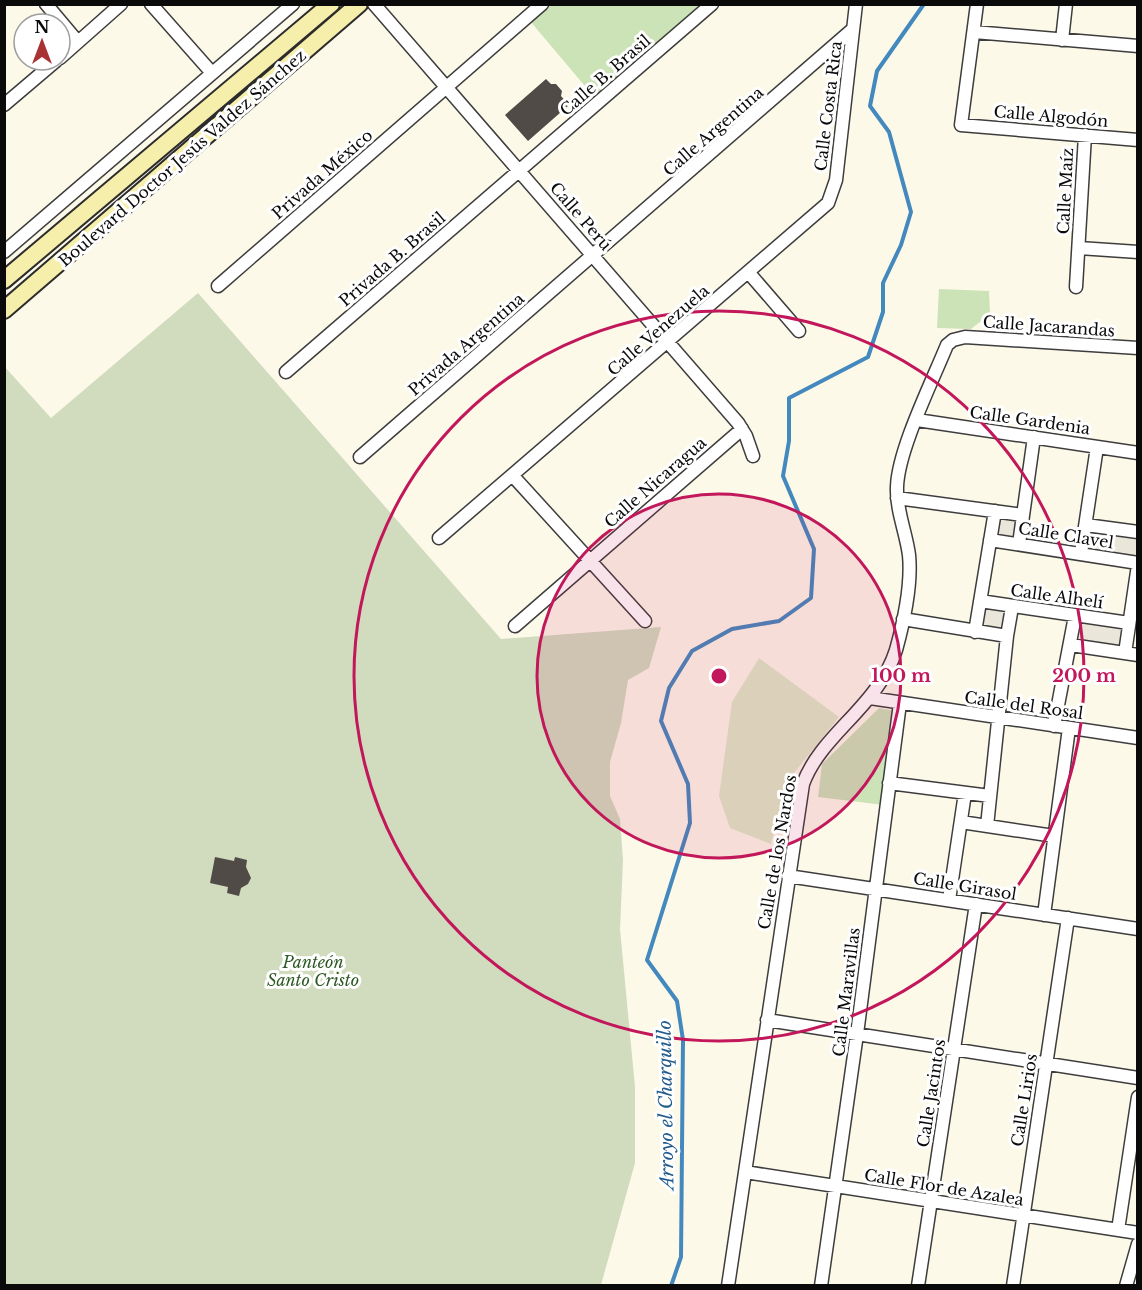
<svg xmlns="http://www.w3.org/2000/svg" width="1142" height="1290" viewBox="0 0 1142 1290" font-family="'Libre Baskerville',serif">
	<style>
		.green { fill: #cce2b7 }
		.cemetery { fill: #d1dbbe }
		.pitch { fill: #deebc8 }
		.plaza { fill: #eae6da }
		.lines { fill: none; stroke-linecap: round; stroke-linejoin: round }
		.stream { stroke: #4389bd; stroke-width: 4 }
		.building { fill: #514b48 }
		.street-casing { stroke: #3d3d3d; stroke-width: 15 }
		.secondary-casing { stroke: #2c2c2c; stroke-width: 20 }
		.street { stroke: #fff; stroke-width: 12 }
		.secondary { stroke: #f6efab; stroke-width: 16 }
		.ring { fill: none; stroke: #c2185b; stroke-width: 3 }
		.labels { text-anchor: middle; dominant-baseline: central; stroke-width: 6; stroke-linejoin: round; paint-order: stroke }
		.street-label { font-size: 16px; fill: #0a0a0a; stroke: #fff }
		.park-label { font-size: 16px; font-style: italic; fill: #2c5923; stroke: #fff }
		.water-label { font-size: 18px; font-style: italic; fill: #225b8c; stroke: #fff }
		.centre { fill: #c2185b; stroke: #fff; stroke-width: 3 }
		.ring-label { font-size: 18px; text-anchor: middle; font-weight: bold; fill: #c2185b; stroke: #fff; stroke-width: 6; stroke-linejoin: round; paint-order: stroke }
	</style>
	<rect width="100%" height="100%" fill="#fdf9e9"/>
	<path class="green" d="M550 5H707L595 98 530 21Z
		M939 289 989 291 990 314 971 329 937 328Z
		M879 708 896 711 884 805 818 797 822 764Z"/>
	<path class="cemetery" d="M198 293 501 639 661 627 649 668 628 680 621 723 610 762V796L620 819 623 860 620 929 635 1087V1163L601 1285H5L4 366 51 418Z"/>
	<path class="pitch" d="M759 658 839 717 786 783 771 844 730 828 719 796 732 702Z"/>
	<path class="plaza" d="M997 514 1021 518 1018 541 994 537Z
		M1087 527 1137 534 1136 559 1084 552Z
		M983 605 1008 609 1005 632 980 628Z
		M1076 620 1127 626 1124 649 1073 643Z"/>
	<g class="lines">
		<path class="stream" d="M671 1286 681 1257 683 1040 677 1001 647 960 690 823 688 784 661 721 669 688 692 651 732 629 779 621 811 598 814 549 783 476 789 441V398L868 357 883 312V283L901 245 911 212 889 132 870 106 877 71 924 4"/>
	</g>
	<path class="building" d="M546 79 551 84H556L562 91 561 96 569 105 528 141 505 115Z
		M215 857 234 861 235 857 247 860 246 867 251 878 248 884 241 888 239 896 227 893 228 887 210 883Z"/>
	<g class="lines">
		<defs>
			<path id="street" d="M46 4 78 42
				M151 4 212 73
				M374 4 738 423 746 436 753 456
				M977 4 961 125 1138 140
				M974 32 1138 46
				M1062 40 1066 4
				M60 58 121 4
				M4 105 57 60
				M1079 248 1138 252
				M4 252 293 4
				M749 273 799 331
				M218 286 542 4
				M1076 287 1085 135
				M286 372 712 4
				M917 420 1138 453
				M360 457 853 29
				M513 476 645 621
				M897 498 1023 515
				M1086 525 1138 532
				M439 538 828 203 836 180 856 4
				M990 540 1138 563
				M1019 544 1034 437
				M1081 553 1097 447
				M980 601 1129 623
				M903 619 1007 636
				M515 626 742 429
				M975 632 995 511
				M1071 645 1138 655
				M1125 653 1138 565
				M870 698 1138 738
				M1054 726 1075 616
				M889 783 990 796
				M961 822 1054 836
				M987 826 1007 636 1012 607
				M788 876 1138 929
				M949 900 965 793
				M1044 915 1069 728
				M767 1020 1138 1078
				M745 1172 1138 1233
				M1118 1230 1138 1097
				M728 1286 803 784C821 734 878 707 896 650 904 621 912 585 909 555 906 532 896 510 897 487 898 450 932 382 947 345L953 340 965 337 1138 348
				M821 1286 857 1034 900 703
				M918 1286 976 904
				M1013 1286 1068 918
				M1126 1286 1138 1244"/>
			<path id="secondary" d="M4 280 331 4
				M4 310 359 4"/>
		</defs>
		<use href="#street" class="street-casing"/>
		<use href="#secondary" class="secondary-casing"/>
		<use href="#street" class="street"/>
		<use href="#secondary" class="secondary"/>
	</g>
	<circle cx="719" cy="676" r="182" fill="#c2185b" fill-opacity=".12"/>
	<g class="ring">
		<circle cx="719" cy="676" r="182"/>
		<circle cx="719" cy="676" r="365"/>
	</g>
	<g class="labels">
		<g class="street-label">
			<text transform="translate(605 75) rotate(-41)">Calle B. Brasil</text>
			<text transform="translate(828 106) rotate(-83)">Calle Costa Rica</text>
			<text transform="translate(1051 116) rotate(5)">Calle Algodón</text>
			<text transform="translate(713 131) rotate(-41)">Calle Argentina</text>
			<text transform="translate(182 158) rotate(-41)">Boulevard Doctor Jesús Valdez Sánchez</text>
			<text transform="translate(322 174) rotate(-41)">Privada México</text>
			<text transform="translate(1065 191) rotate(-87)">Calle Maíz</text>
			<text transform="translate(581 216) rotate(49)">Calle Perú</text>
			<text transform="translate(392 259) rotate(-41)">Privada B. Brasil</text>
			<text transform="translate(1049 326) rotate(4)">Calle Jacarandas</text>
			<text transform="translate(658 330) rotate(-41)">Calle Venezuela</text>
			<text transform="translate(466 344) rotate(-41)">Privada Argentina</text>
			<text transform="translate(1030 420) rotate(8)">Calle Gardenia</text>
			<text transform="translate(655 482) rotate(-41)">Calle Nicaragua</text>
			<text transform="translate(1066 535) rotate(9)">Calle Clavel</text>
			<text transform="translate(1057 596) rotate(8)">Calle Alhelí</text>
			<text transform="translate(1024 705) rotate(8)">Calle del Rosal</text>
			<text transform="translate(777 852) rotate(-80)">Calle de los Nardos</text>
			<text transform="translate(965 886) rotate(9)">Calle Girasol</text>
			<text transform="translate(846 992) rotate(-83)">Calle Maravillas</text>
			<text transform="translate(931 1093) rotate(-81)">Calle Jacintos</text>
			<text transform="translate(1024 1100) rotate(-81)">Calle Lirios</text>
			<text transform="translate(944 1187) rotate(9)">Calle Flor de Azalea</text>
		</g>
		<g class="park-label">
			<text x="313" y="962">Panteón<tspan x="313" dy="18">Santo Cristo</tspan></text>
		</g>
		<g class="water-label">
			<text transform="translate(666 1105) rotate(-91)">Arroyo el Charquillo</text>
		</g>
	</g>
	<circle cx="719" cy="676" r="9" class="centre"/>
	<g class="ring-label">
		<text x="901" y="682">100 m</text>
		<text x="1084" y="682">200 m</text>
	</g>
	<rect width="1142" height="1290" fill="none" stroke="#0a0a0a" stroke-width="12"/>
	<g transform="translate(42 42)"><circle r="28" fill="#ffffff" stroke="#9d9d9d" stroke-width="1.5"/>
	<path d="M0-4.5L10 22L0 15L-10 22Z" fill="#a93235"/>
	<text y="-9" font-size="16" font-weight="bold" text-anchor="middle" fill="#0a0a0a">N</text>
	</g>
</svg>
